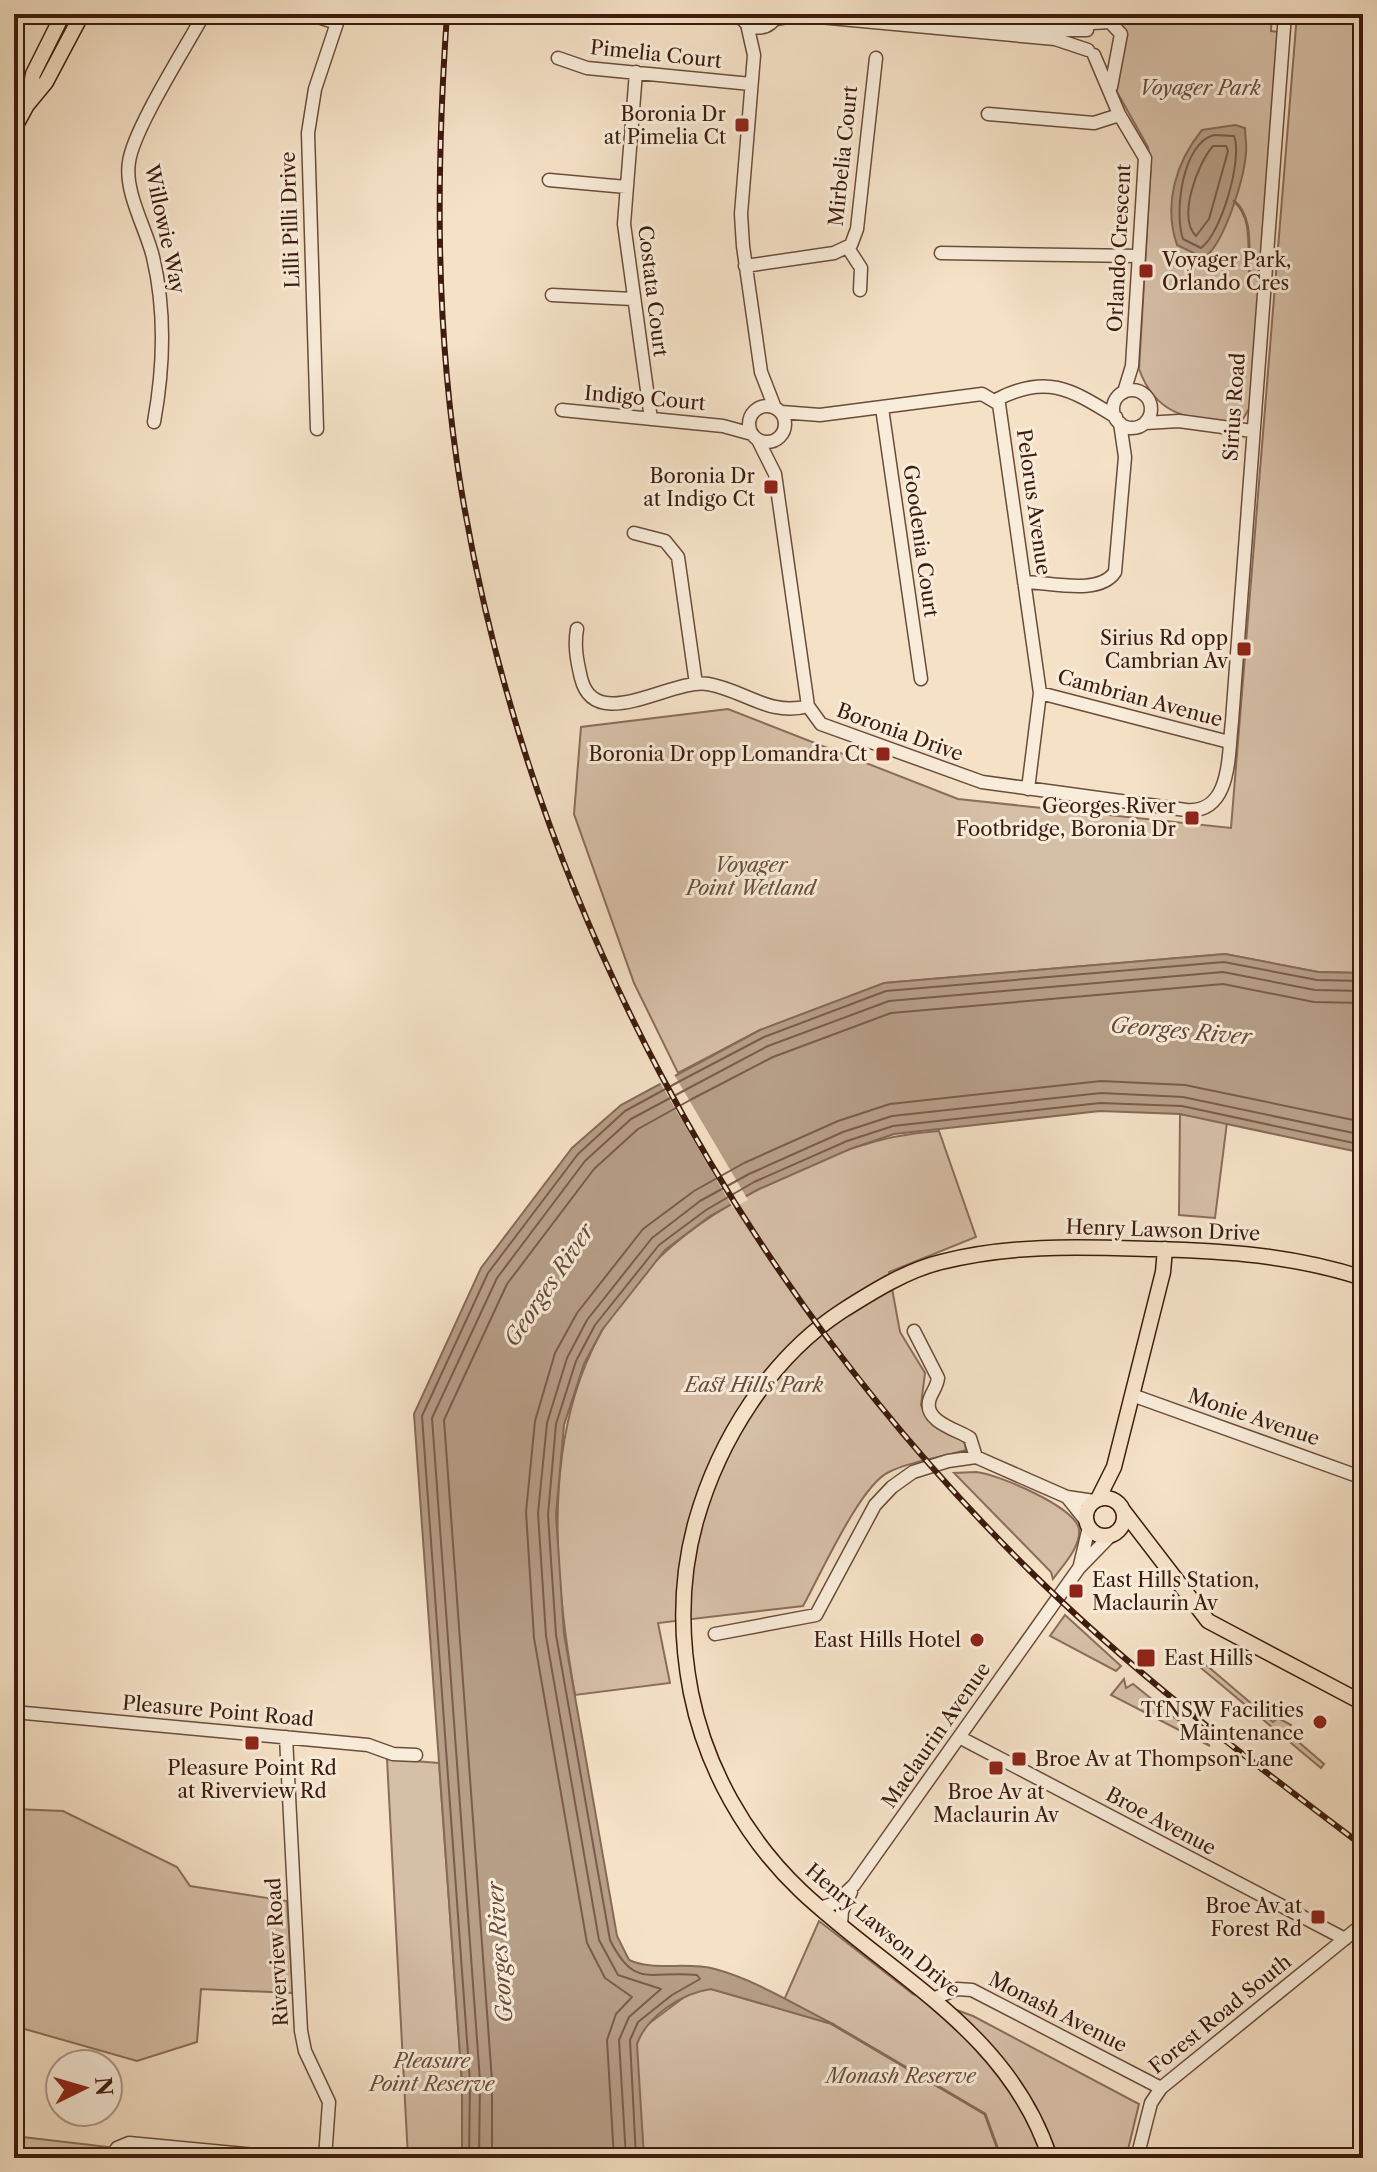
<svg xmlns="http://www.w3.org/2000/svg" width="1377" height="2172" viewBox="0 0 1377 2172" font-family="'Libre Caslon Text',serif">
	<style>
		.green { fill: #d6bfa7; stroke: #8a6d5a; stroke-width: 2 }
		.water { fill: #b69e87; stroke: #866a56; stroke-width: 2 }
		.pier { fill: #f5e1c6 }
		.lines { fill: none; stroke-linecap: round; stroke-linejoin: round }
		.shore { stroke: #7a5c4a; stroke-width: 2 }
		.stream { stroke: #866a56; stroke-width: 3 }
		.minor-casing { stroke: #6b4c3b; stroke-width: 15 }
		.major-casing { stroke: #3d1b0d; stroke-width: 17 }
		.minor { stroke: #f8ecda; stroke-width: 12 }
		.major { stroke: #f5e1c6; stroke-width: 14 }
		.rail-casing { stroke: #3d1b0d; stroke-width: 6 }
		.rail { stroke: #f8ecda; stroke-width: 3; stroke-dasharray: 9; stroke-linecap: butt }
		.poi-dot { fill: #8f2418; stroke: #f8ecda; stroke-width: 3 }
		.labels { text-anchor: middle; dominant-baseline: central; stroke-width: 6; stroke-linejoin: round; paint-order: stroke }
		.street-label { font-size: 20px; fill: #3d1b0d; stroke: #f8ecda }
		.park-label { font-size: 20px; font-style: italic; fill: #6b4c3b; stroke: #f8ecda }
		.poi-label { font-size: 20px; fill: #3d1b0d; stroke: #f8ecda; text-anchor: end }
		.water-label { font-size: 22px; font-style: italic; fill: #674938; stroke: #f8ecda }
	</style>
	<rect width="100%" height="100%" fill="#f5e1c6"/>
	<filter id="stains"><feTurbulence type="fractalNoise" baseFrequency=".0025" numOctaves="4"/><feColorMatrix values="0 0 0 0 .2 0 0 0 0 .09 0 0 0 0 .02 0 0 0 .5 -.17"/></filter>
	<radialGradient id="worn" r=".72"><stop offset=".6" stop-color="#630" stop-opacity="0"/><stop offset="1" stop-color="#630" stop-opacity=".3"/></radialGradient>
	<path class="green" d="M1116 14H1272L1271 31 1279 32 1250 407 1240 424C1193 419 1157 419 1139 369L1151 162 1148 147 1117 92 1115 82 1124 31Z
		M1297 14 1363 15V973L1318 972 1225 954 885 983 760 1030 678 1073 634 983 574 814 581 727 728 709 958 799 1231 828Z
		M1180 1114 1227 1122 1215 1218 1179 1215Z
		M939 1131 976 1237 889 1272 900 1332 925 1373 921 1405 929 1421 964 1440 966 1450C941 1458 913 1460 889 1472 860 1485 820 1576 803 1606L658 1623 670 1683 575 1695C536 1475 547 1288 773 1182 831 1155 875 1135 939 1131Z
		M976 1472C998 1474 1075 1507 1079 1529 1081 1547 1063 1565 1053 1579L1051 1572 954 1473Z
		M1065 1615 1121 1666 1116 1671 1050 1636Z
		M1205 1664 1273 1722 1278 1718 1291 1725 1287 1732 1324 1764 1321 1768 1201 1668Z
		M1124 1679 1126 1688 1133 1684 1210 1746 1111 1695Z
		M387 1759 439 1763 462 2082V2158H408Z
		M14 1809 63 1811 177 1867 190 1886 287 1901 293 1993 201 1989 197 2042 137 2061 14 2026Z
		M819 1921 913 1994 973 2016 1139 2104 1126 2158H644L637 2076V2044L643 2028 691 1992 711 1989 830 2023 784 2000Z
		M14 2136 117 2148 111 2158H14Z"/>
	<path class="water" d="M1235 125 1245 128C1245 137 1247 144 1246 153 1244 178 1225 243 1204 258L1177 245C1163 204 1176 162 1202 130Z
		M1225 954 1318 972 1363 973V1153L1180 1114 1100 1111 894 1134 850 1149 757 1190 710 1216 665 1250 602 1330 584 1364 564 1425 556 1515 564 1634 617 1936 629 1960C656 1972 685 1961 715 1969 756 1980 797 2006 835 2025L711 1989C682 1993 647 2016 637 2044L644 2158H462V2082L414 1414 481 1268 572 1148 621 1105 760 1030 884 983Z"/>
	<path class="pier" d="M672 1071 748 1200 733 1208 658 1079Z"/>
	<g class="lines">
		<path class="shore" d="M1214 135 1234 136C1243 159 1221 234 1201 248L1183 239C1174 213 1182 143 1214 135Z
			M1213 146H1226L1228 151 1209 219 1196 236C1177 217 1198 163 1213 146Z
			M469 2158 470 2082 422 1416 488 1273 578 1154 625 1111 682 1080 764 1037 886 991 1224 962 1317 980 1363 981
			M479 2158 480 2081 432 1418 497 1278 585 1161 631 1119 687 1089 768 1046 889 1001 1223 972 1315 990 1363 991
			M492 2158V2081L444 1420 507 1284 594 1169 638 1129 692 1099 773 1057 891 1013 1223 984 1314 1002 1363 1003
			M614 2158 607 2040 616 2014 632 1997 605 1978 587 1943 534 1638 526 1512 535 1421 555 1353 577 1313 643 1229 694 1191 744 1163 838 1121 890 1104 1101 1081 1185 1085 1363 1122
			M626 2158 619 2040 629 2017 661 1989 618 1975 599 1940 546 1636 538 1513 547 1423 567 1358 587 1320 652 1238 700 1201 749 1174 843 1132 892 1116 1101 1093 1183 1097 1363 1135
			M636 2158 630 2040 638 2022 672 1995 700 1979 697 1975C650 1970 635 1990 610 1940L556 1635 548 1515 556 1424 576 1361 595 1325 659 1245 706 1210 754 1182 847 1141 893 1126 1100 1103 1182 1106 1363 1145"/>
		<path class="stream" d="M1234 201C1258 221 1244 263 1252 291
			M832 2024 985 2114 1001 2158"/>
		<defs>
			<path id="minor" d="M309 14 337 23
				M739 14C749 32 768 32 778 14
				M887 14 1052 30H1087
				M776 19 798 15 1055 39 1088 50
				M1093 23 1110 22 1121 34 1111 87
				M747 24 754 55 741 214 743 246 761 372 775 408
				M1094 55 1119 114 1145 158 1132 366 1124 392
				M558 58 587 68 751 84
				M636 72 624 224 651 419
				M988 114 1094 123 1119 115
				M549 180 626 187
				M848 248 861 268 860 290
				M941 253 1139 256
				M745 266 834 253 851 245 857 229 876 58
				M552 295 633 299
				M1113 409a19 19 0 1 1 38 0a19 19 0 1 1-38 0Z
				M996 400C1047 373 1072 390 1116 417
				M749 424a18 18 0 1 1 36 0a18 18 0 1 1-36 0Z
				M882 408 921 679
				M562 410 723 426 752 434
				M781 412 820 415 982 394 999 404 1040 693 1028 789
				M154 422C164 367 166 312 153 257 146 228 124 192 129 162 133 130 186 47 204 14
				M1145 423 1179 421 1252 431
				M317 429 308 133 315 89 340 14
				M758 440 775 474 808 706 821 724 982 782 1186 810C1232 814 1228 754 1232 721L1285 14
				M634 533 665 541 678 557 696 684
				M1024 582C1050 582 1099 596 1115 572L1125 457 1120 423
				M577 629C574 646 577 661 581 678 595 735 671 678 708 684 744 690 770 717 808 706
				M1040 693 1229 742
				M914 1331 938 1378C937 1388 930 1394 929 1402 925 1422 958 1430 970 1438L976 1457
				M1132 1395 1363 1478
				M1067 1497 1087 1522
				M1080 1565 1089 1527
				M715 1634 816 1615 875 1505 892 1487 913 1472 948 1461 976 1457 1067 1497 1094 1501
				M14 1712 368 1745 393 1754 416 1755
				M286 1737 301 2031 305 2051 329 2102 325 2158
				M959 1737 1345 1939
				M820 1908 835 1903 854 1885 1079 1568 1111 1535
				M841 1925 842 1911 851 1892
				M935 1998 957 1989 972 1990 1161 2088
				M111 2158 117 2148 129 2143 286 2158
				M1137 2158 1151 2103 1161 2088 1363 1924"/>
			<path id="major" d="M28 101 33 74 63 14
				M14 129 27 105 46 82 82 14
				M1086 1517a19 19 0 1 1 38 0a19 19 0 1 1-38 0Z
				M1098 1499 1114 1467 1163 1272 1165 1249
				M1122 1509 1208 1621 1363 1703
				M1050 2158C1009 2031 891 1976 801 1891 746 1839 706 1768 691 1693 680 1636 680 1578 696 1521 719 1440 770 1358 842 1311 872 1292 907 1270 941 1262 1011 1244 1081 1247 1153 1249 1226 1251 1292 1255 1363 1278"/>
		</defs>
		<use href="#minor" class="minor-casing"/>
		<use href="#major" class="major-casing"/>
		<use href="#minor" class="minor"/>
		<use href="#major" class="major"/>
		<defs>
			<path id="rail" d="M447 14C436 172 435 331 461 488 529 898 735 1279 1030 1571 1133 1673 1248 1759 1363 1846"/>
		</defs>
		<use href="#rail" class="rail-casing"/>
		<use href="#rail" class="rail"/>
	</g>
	<g class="poi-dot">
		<rect x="734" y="117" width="16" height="16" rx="4"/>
		<rect x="1138" y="263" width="16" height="16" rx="4"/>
		<rect x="763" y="479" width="16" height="16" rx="4"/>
		<rect x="1236" y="641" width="16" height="16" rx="4"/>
		<rect x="875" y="746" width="16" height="16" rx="4"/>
		<rect x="1184" y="810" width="16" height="16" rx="4"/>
		<rect x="1068" y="1583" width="16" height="16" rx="4"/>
		<circle cx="977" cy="1640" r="8"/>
		<rect x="1136" y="1648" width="20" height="20" rx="4"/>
		<circle cx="1320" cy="1722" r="8"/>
		<rect x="244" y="1735" width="16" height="16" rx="4"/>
		<rect x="1011" y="1751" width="16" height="16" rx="4"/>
		<rect x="988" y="1760" width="16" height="16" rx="4"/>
		<rect x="1310" y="1909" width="16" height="16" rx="4"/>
	</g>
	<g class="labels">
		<g class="street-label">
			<text transform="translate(656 54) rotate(6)">Pimelia Court</text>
			<text transform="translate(843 156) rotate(-84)">Mirbelia Court</text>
			<text transform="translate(290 220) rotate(-92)">Lilli Pilli Drive</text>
			<text transform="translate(165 229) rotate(78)">Willowie Way</text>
			<text transform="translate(1119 248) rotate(-87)">Orlando Crescent</text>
			<text transform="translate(653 291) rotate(83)">Costata Court</text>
			<text transform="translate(645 398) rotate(5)">Indigo Court</text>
			<text transform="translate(1234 407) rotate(-86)">Sirius Road</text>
			<text transform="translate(1034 502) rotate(82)">Pelorus Avenue</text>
			<text transform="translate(921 541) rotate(82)">Goodenia Court</text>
			<text transform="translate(1140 698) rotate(15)">Cambrian Avenue</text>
			<text transform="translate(900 732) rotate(20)">Boronia Drive</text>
			<text transform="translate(1163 1230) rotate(2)">Henry Lawson Drive</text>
			<text transform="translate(1254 1417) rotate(19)">Monie Avenue</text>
			<text transform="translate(218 1711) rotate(5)">Pleasure Point Road</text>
			<text transform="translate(936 1735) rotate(-55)">Maclaurin Avenue</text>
			<text transform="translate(1161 1821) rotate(28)">Broe Avenue</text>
			<text transform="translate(883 1930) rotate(40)">Henry Lawson Drive</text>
			<text transform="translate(277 1952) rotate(-93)">Riverview Road</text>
			<text transform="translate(1058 2012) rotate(27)">Monash Avenue</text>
			<text transform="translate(1220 2014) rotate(-39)">Forest Road South</text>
		</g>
		<g class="park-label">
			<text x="1200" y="88">Voyager Park</text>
			<text x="751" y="865">Voyager<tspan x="751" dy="23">Point Wetland</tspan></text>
			<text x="754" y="1385">East Hills Park</text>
			<text x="432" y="2061">Pleasure<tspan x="432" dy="23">Point Reserve</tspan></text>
			<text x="901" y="2076">Monash Reserve</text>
		</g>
		<g class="poi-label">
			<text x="726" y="114">Boronia Dr<tspan x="726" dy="23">at Pimelia Ct</tspan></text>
			<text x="1162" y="260" text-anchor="start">Voyager Park,<tspan x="1162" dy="23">Orlando Cres</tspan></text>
			<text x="755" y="476">Boronia Dr<tspan x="755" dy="23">at Indigo Ct</tspan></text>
			<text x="1228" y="638">Sirius Rd opp<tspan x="1228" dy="23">Cambrian Av</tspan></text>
			<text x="867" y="754">Boronia Dr opp Lomandra Ct</text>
			<text x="1176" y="806">Georges River<tspan x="1176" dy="23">Footbridge, Boronia Dr</tspan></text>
			<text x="1092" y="1580" text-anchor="start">East Hills Station,<tspan x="1092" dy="23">Maclaurin Av</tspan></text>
			<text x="961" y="1640">East Hills Hotel</text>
			<text x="1164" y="1658" text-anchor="start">East Hills</text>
			<text x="1304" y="1710">TfNSW Facilities<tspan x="1304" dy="23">Maintenance</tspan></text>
			<text x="1035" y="1759" text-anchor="start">Broe Av at Thompson Lane</text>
			<text x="252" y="1768" text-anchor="middle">Pleasure Point Rd<tspan x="252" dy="23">at Riverview Rd</tspan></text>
			<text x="996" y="1792" text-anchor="middle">Broe Av at<tspan x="996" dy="23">Maclaurin Av</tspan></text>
			<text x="1302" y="1906">Broe Av at<tspan x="1302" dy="23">Forest Rd</tspan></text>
		</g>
		<g class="water-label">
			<text transform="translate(1181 1031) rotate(5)">Georges River</text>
			<text transform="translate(549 1285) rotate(-56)">Georges River</text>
			<text transform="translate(500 1952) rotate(-94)">Georges River</text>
		</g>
	</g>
	<rect width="1377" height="2172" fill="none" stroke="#f5e1c6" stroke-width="48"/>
	<rect x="16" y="16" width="1345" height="2140" fill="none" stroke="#3d1b0d" stroke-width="4"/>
	<rect x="24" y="24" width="1329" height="2124" fill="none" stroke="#3d1b0d" stroke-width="2"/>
	<g transform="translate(84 2088) rotate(85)"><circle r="38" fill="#f8ecda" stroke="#ad9888" stroke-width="2"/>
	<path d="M0-6L14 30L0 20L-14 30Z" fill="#8f2418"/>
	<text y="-12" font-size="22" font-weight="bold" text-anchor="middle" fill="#3d1b0d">N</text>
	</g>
	<rect width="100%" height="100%" filter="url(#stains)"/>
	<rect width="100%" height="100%" fill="url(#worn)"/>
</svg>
